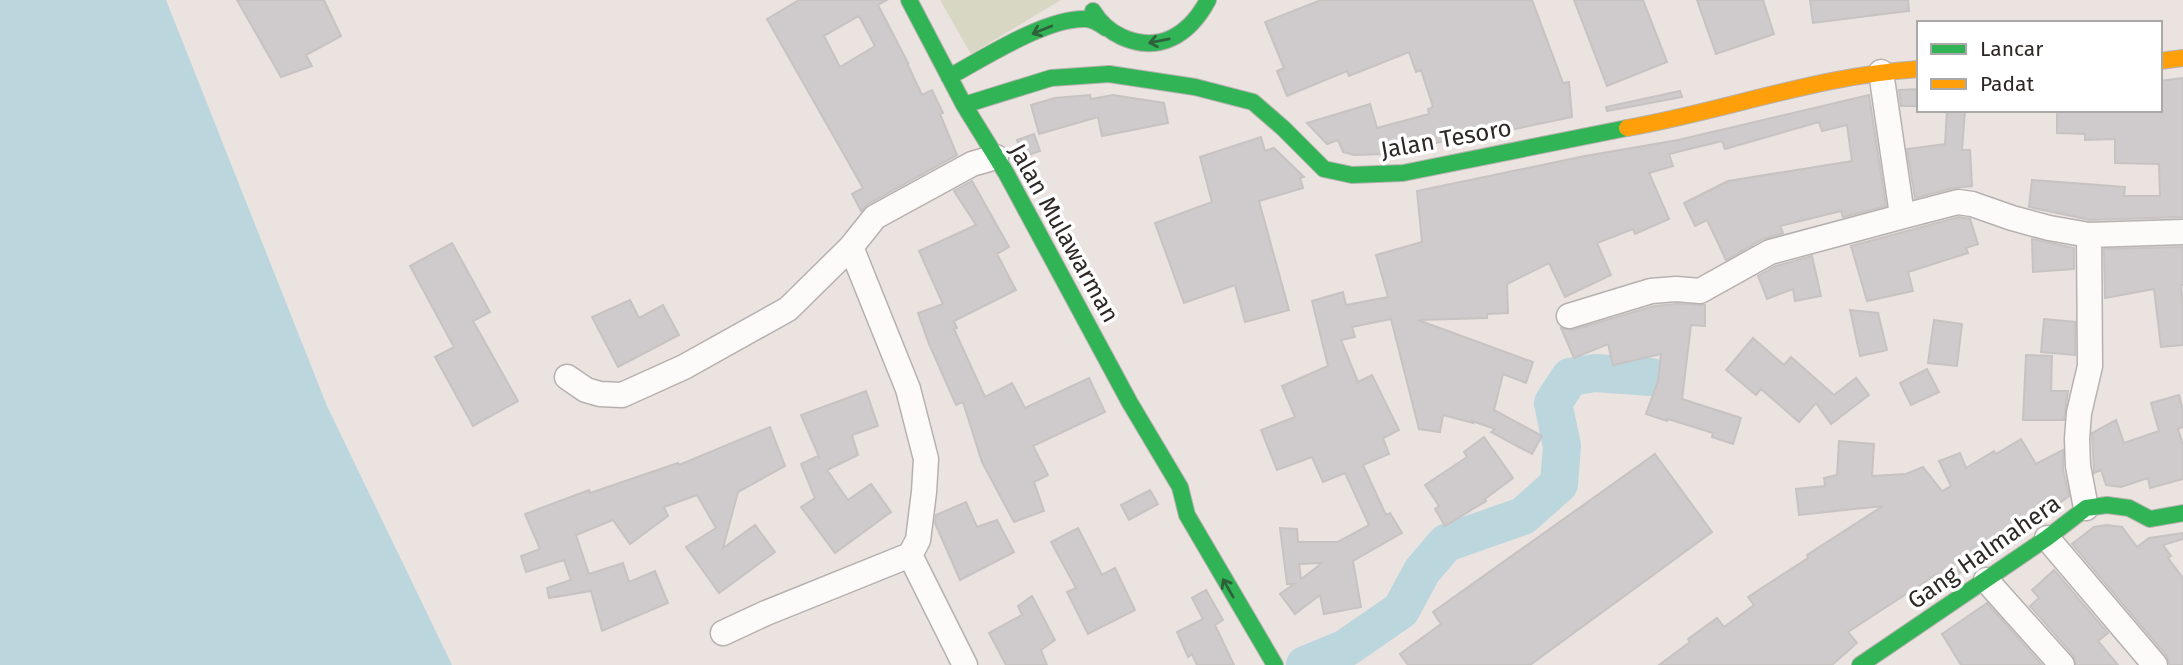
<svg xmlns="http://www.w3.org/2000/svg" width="2183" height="665" viewBox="0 0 2183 665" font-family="'Fira Sans',sans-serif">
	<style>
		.green { fill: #d8d7c3 }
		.water { fill: #bbd6dd }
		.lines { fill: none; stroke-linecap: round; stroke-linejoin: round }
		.river { stroke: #bbd6dd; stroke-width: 38 }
		.building { fill: #cfcacb; stroke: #c7c3c3; stroke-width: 2; fill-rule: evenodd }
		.street-casing { stroke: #b6b1af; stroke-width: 27 }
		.fast-casing { stroke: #b6b1af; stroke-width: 18 }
		.slow-casing { stroke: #b6b1af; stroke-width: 18 }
		.street { stroke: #fcfbfa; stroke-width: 24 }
		.fast { stroke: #30b455; stroke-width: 16 }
		.slow { stroke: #ff9f0a; stroke-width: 16 }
		.oneway { stroke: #2e6039 }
		.labels { text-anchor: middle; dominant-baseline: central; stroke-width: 7; stroke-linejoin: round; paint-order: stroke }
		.street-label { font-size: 24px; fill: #2d2826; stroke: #fff }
	</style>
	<rect width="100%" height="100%" fill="#eae3e0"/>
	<path class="green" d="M940 0H1061L971 54Z"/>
	<path class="water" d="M0 0H166L327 406 452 665H0Z"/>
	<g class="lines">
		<path class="river" d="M1305 665 1346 648 1401 610 1422 571 1446 543 1523 516 1559 484 1562 446 1553 403 1570 377 1595 373 1651 377"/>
	</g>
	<path class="building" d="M237 0H324L341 36 306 55 312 66 281 77Z
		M799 0H887L878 5 908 63H907L922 95 932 90 943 113 940 114 957 155 868 204 861 211 852 194 863 188 767 19ZM859 16 875 46 840 67 824 36Z
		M1321 0H1532L1563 83 1569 82 1572 117 1453 142 1452 139 1398 153 1396 149 1384 154 1354 155 1343 152 1338 140 1327 144 1307 123 1370 104 1377 128 1429 114 1428 109 1433 107 1421 70 1416 72 1409 52 1349 76 1347 71 1287 96 1277 71 1284 68 1265 22Z
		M1574 0H1643L1667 62 1607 86Z
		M1697 0H1763L1774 34 1716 54Z
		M1810 0H1908L1909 11 1813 23Z
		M2183 78V217L2090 220 2029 207 2032 180 2125 187 2124 196H2160L2159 164 2115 163V139L2085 140V134L2057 133V110H2160V81Z
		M1919 89V106H1901L1899 90Z
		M1680 91 1682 97 1607 111 1606 107Z
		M1090 95 1091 99 1113 95 1164 103 1168 123 1102 136 1098 117 1039 134 1031 105 1055 98Z
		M1869 95 1886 206 1843 217 1841 211 1780 226 1783 233 1763 239 1726 260 1707 220 1695 226 1684 203 1728 181 1852 161 1847 125 1822 131 1819 122 1725 149 1722 141 1669 154 1673 166 1649 173 1669 219 1635 234 1633 229 1597 243 1611 275 1565 297 1549 263 1507 284 1508 313 1487 314V318L1418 320 1533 362 1526 383 1503 374 1494 410 1542 436 1532 454 1491 432 1495 429 1472 421 1473 423 1443 415 1440 432 1419 429 1391 319 1352 327 1355 337 1341 340 1358 382 1372 375 1399 430 1383 438 1389 454 1363 465 1386 515 1390 513 1402 533 1353 561 1361 607 1324 614 1320 595 1295 614 1280 594 1294 584H1287L1280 528 1297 529 1298 542H1338L1369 525 1345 473 1323 482 1312 457 1277 470 1261 430 1295 417 1282 386 1328 366 1312 301 1343 292 1346 305 1388 297 1376 255 1422 242 1417 191 1585 156 1678 140ZM1322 563 1309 573 1301 579 1299 564Z
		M1947 110H1965L1962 150H1970L1972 186 1954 188 1915 198 1907 149 1945 144Z
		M1034 134 1040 151 1023 157 1017 140Z
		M1261 137 1265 151 1274 148 1304 177 1300 178 1303 188 1259 201 1289 310 1245 322 1235 285 1184 303 1155 223 1212 202 1200 157Z
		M972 181 1009 247 997 254 1016 290 954 321 957 328 954 329 985 397 1012 383 1025 408 1089 378 1105 412 1033 446 1048 475 1034 482 1044 511 1014 522 982 462 963 402 956 405 929 344 918 313 943 304 919 251 976 225 954 191Z
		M1959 217 1970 219 1978 244 1966 248 1968 253 1908 272 1913 291 1867 301 1851 246Z
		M2032 239 2074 248V269L2033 272Z
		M452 243 490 312 473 321 518 401 473 426 435 357 454 347 410 266Z
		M2183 247V285H2181L2183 305V345L2161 347 2154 289 2105 298 2104 249Z
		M1812 256 1821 296 1795 301 1793 289 1767 299 1758 276 1776 266Z
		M630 300 639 318 663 305 679 335 618 367 592 317Z
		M1676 304 1705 305V326L1691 325 1682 399 1741 418 1733 444 1712 437 1713 433 1668 419 1667 421 1646 414 1658 381 1661 354 1613 365 1608 344 1574 358 1561 328 1573 330 1654 306Z
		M1850 310 1878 313 1887 350 1860 356Z
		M2044 319 2075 322V355L2041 352Z
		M1934 320 1962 324 1957 366 1928 363Z
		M1753 338 1784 365 1791 357 1834 395 1856 378 1869 395 1831 424 1816 403 1799 422 1761 389 1756 395 1726 370Z
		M2026 355 2052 356 2051 391H2068L2064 420H2023Z
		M1927 369 1939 392 1911 405 1900 383Z
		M866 391 878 426 852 435 858 455 827 470 848 500 871 484 891 512 835 553 801 507 815 498 801 464 818 456 820 459 801 415Z
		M2179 395 2183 410V427L2178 429 2183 445V479L2150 488 2148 478 2121 487 2106 485 2101 470 2094 473 2092 433 2116 420 2124 443 2159 431 2151 403Z
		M770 427 785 466 738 492 723 548 755 525 775 552 719 593 686 547 716 528 697 495 664 507 668 516 630 544 613 520 576 535 589 574 623 563 629 582 655 571 668 603 602 631 591 591 549 598 547 588 571 580 564 560 526 572 521 556 540 549 525 514 589 490 590 493 678 463 679 465Z
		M1484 437 1513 478 1485 499 1486 501 1445 526 1435 509 1439 506 1425 485 1467 457 1464 452Z
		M2021 439 2036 464 2063 450V469L2069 496 2017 534 1963 565 1966 569 1943 584 1937 574 1848 632 1857 643 1832 665H1659L1690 642 1688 639 1717 618 1724 627 1754 605 1748 597 1808 558 1807 555 1883 506 1799 515 1796 489 1825 486 1824 478 1837 475 1839 441 1874 444 1872 476 1906 474 1923 467 1942 491 1951 486 1939 461 1960 453 1966 468 1994 451 1996 454Z
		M1655 454 1712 532 1530 665H1408L1400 654 1441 624 1433 612Z
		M1150 490 1158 504 1129 520 1121 505Z
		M966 502 977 527 997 520 1014 552 960 580 935 523 936 515Z
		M2107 525 2122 527 2137 547 2149 538 2183 533V539L2163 545 2171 556 2168 558 2183 578V665H2170L2166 655 2072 544 2094 527Z
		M1078 528 1102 575 1115 568 1135 610 1088 634 1067 592 1076 588 1051 542Z
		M2054 570 2108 633 2098 641 2118 665H2076L2073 655 2030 606 2039 598 2032 590Z
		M1206 590 1223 620 1215 625 1234 665H1197L1192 654 1188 657 1177 632 1203 619 1192 598Z
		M1032 596 1055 640 1041 650 1047 665H1006L989 633 1022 615 1018 606Z
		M1987 603 2042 665H1961L1942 634Z"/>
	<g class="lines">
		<defs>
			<path id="street" d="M1881 72 1901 208 1904 216 1958 202 1972 204 2012 218 2049 228 2089 235 2183 232
				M1569 316 1651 291 1676 289 1700 291 1770 252 1904 216
				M567 377 586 390 600 394 622 395 684 367 788 309 851 247 875 217 972 164 996 157
				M2086 508 2078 466 2077 439 2079 413 2090 366 2089 235
				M2047 538 2155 665
				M910 555 965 665
				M1986 580 2062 665
				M723 633 766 613 910 555 918 540 924 492 926 459 908 389 851 247"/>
			<path id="fast" d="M909 0 964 105 1006 173 1130 403 1180 487 1187 515 1275 665
				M1093 11C1100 23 1109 31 1122 37 1160 54 1190 34 1208 0
				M949 77C984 58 1047 17 1086 19 1093 19 1100 24 1106 28
				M964 105 1051 78 1109 74 1195 87 1253 102 1283 128 1324 169 1352 175 1403 173 1627 128
				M1860 665 2047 538 2086 508 2107 505 2129 508 2150 519 2183 513"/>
			<path id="slow" d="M2160 61 2183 58
				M1627 128C1724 111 1820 75 1919 69"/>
		</defs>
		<use href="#street" class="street-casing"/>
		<use href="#fast" class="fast-casing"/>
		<use href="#slow" class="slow-casing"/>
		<use href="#street" class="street"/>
		<use href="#fast" class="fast"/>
		<use href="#slow" class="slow"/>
	</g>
	<defs><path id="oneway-shaft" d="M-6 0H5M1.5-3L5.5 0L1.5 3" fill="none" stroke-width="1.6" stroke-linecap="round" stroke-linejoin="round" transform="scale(1.75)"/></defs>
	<g class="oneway">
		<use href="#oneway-shaft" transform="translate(1042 30) rotate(158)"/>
		<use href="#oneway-shaft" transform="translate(1159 41) rotate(169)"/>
		<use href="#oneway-shaft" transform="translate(1228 588) rotate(-120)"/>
	</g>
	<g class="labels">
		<g class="street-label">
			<text transform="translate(1446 139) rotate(-10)">Jalan Tesoro</text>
			<text transform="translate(1064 233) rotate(61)">Jalan Mulawarman</text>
			<text transform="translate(1984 552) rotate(-35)">Gang Halmahera</text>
		</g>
	</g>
	<rect x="1917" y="21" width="245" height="91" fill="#ffffff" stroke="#aba9a8" stroke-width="2"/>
	<rect x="1931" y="44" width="35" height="10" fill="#30b455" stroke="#aba9a8" stroke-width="2"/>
	<text x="1980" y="56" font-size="21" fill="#2d2826">Lancar</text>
	<rect x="1931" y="79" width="35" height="10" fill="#ff9f0a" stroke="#aba9a8" stroke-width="2"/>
	<text x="1980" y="91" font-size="21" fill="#2d2826">Padat</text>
</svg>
